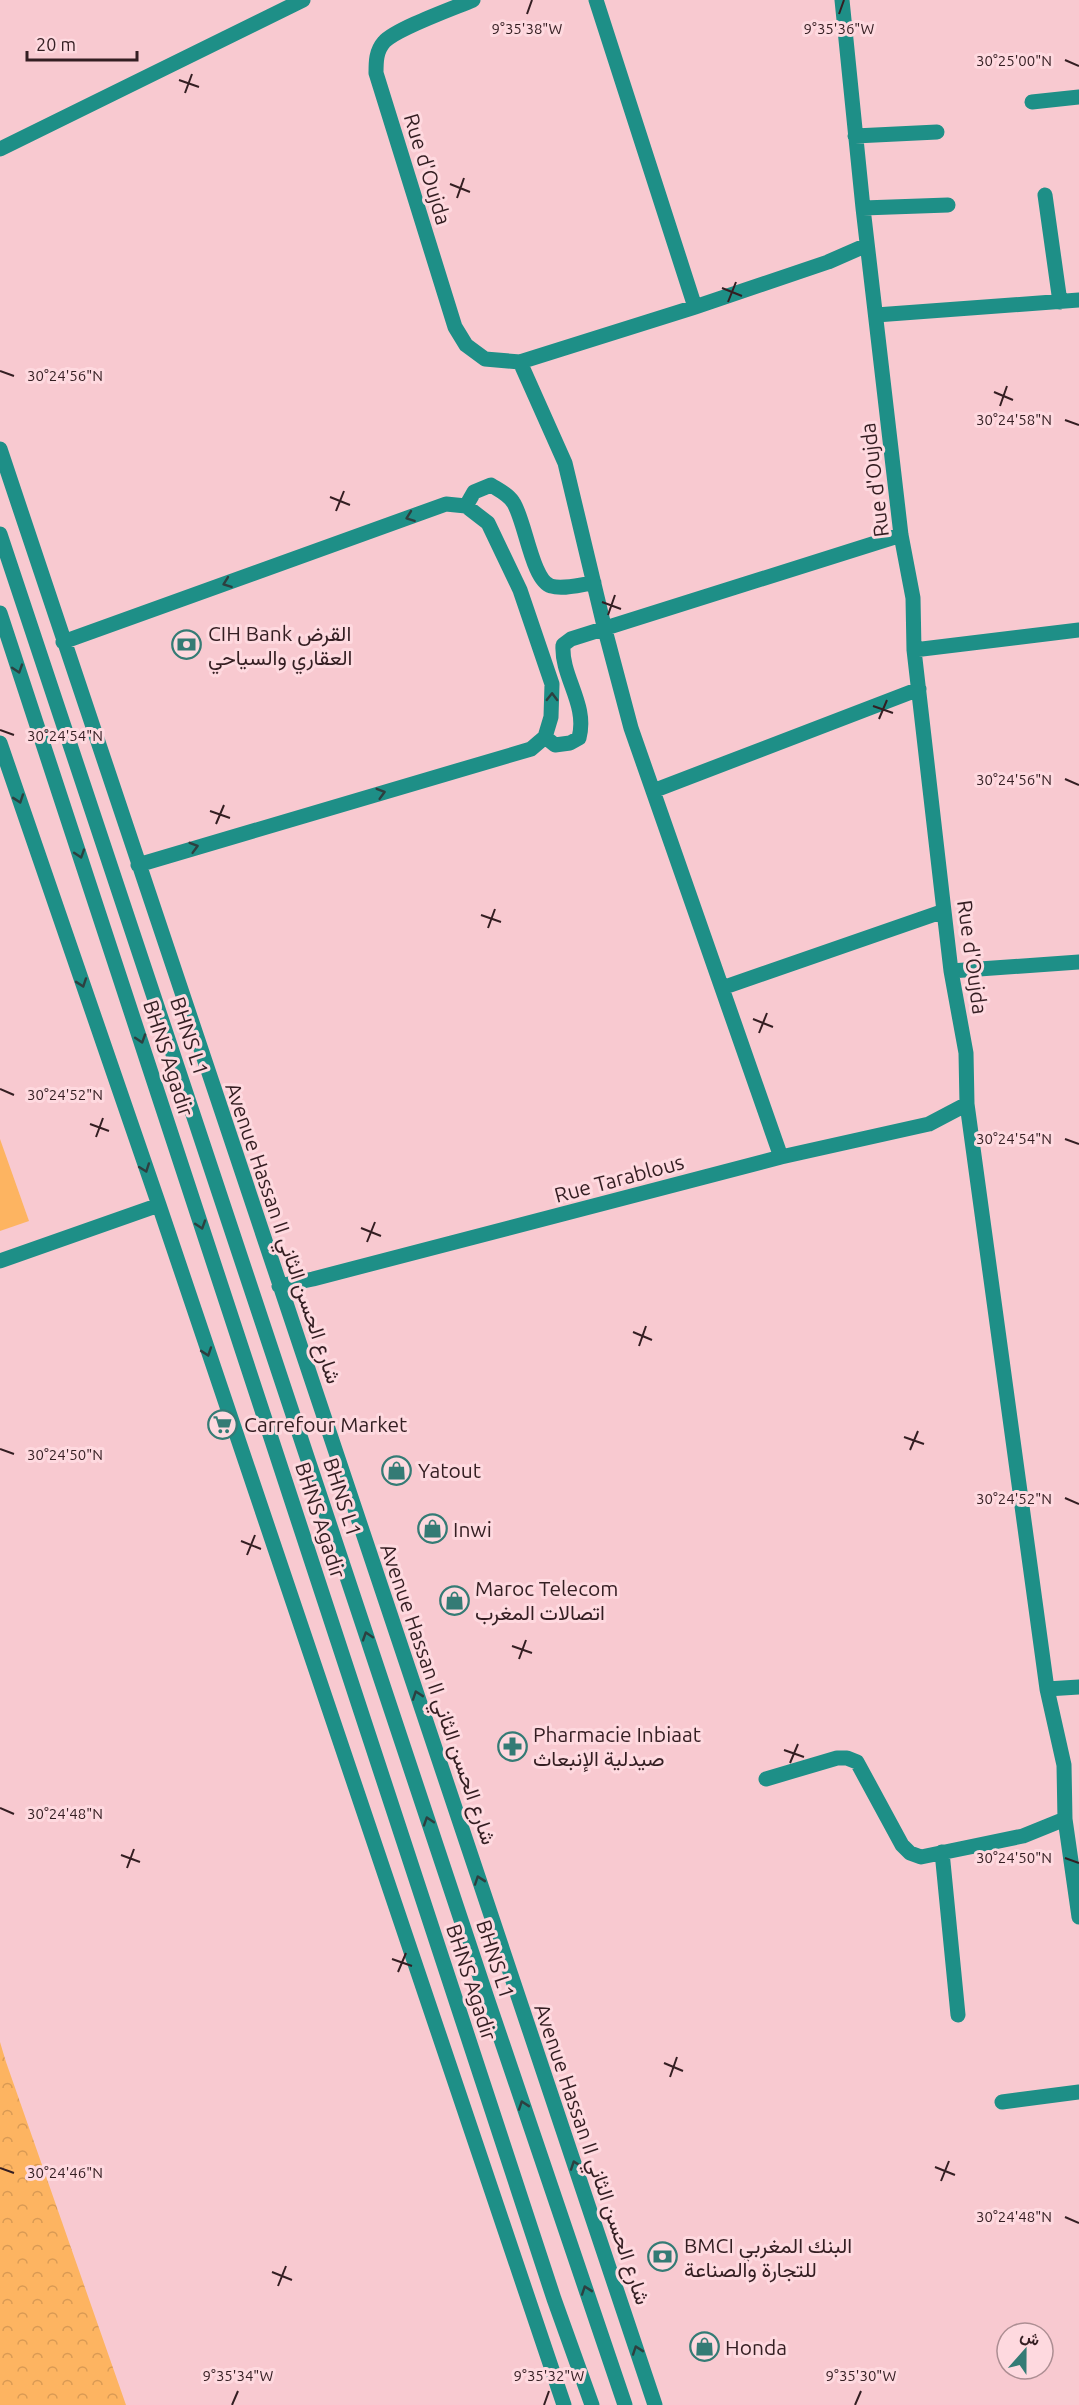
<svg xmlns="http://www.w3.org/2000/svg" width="1079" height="2405" viewBox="0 0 1079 2405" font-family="Ubuntu,Vazirmatn,sans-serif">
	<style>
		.forest { fill: url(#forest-crowns) }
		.garden { fill: #fdb461 }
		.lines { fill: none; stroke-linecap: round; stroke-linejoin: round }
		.minor { stroke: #1e8f87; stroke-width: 15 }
		.oneway { stroke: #2d4040 }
		.ticks { fill: none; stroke: #341e22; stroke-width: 2 }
		.labels { text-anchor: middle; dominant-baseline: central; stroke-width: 6; stroke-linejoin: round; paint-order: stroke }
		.street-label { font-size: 21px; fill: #341e22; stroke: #fed9df }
		.poi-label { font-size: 21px; fill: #341e22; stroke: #fed9df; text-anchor: start }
		.ticks-label { font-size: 15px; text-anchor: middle; fill: #341e22; stroke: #fed9df; stroke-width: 6; stroke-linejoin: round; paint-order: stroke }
	</style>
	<defs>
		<pattern id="forest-crowns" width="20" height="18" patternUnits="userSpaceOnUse" patternTransform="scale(1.5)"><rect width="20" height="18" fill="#fdb461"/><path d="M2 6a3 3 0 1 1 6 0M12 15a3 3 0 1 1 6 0" fill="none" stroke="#d99a54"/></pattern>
	</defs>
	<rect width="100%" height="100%" fill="#f8c9d0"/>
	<path class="forest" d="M0 2042 6 2062 126 2405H0Z"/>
	<path class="garden" d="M0 1139 29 1221 0 1231Z"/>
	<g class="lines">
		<path class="minor" d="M473 0C454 8 395 29 384 42 376 51 376 62 376 73L455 327 466 345 485 359 520 362 695 307 828 262 867 245
			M596 0 695 307
			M842 0 863 208 901 535 913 598 914 650 944 911 951 971 966 1053 967 1104 1047 1689 1064 1765 1065 1819 1079 1917
			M1032 102 1079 97
			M855 136 937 132
			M0 149 303 0
			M1045 195 1060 302
			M863 208 948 205
			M876 315 1079 300
			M520 362 565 463 605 630 631 728 781 1157
			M0 449 655 2405
			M466 506 474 492 491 485C499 490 508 494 513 502 525 519 532 581 551 586 563 590 582 584 594 583
			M0 534 487 1998 625 2405
			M0 613 554 2299 592 2405
			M63 642 446 504 466 506 488 523 520 590 552 684 551 717 545 737 531 749 138 865
			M914 650 1079 630
			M545 737 555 745 570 743 579 738C588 704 561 677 563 645L571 639 901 535
			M0 743 159 1205 564 2405
			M653 791 919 689
			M951 971 1079 962
			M722 988 944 911
			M0 1261 159 1205
			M279 1286 313 1279 781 1157 929 1124 967 1104
			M1047 1689 1079 1687
			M766 1779 837 1758H847L857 1762 902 1845 910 1853 921 1857 1023 1836 1065 1819
			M942 1852 958 2015
			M1002 2102 1079 2092"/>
	</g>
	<defs><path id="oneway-chevron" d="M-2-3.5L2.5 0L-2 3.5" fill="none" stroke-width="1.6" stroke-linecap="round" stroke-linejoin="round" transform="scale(1.5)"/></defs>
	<g class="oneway">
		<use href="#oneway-chevron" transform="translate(410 517) rotate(160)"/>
		<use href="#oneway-chevron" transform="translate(227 583) rotate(160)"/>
		<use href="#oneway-chevron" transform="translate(18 669) rotate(72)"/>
		<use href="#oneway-chevron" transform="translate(552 697) rotate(-89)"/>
		<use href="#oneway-chevron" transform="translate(381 793) rotate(-16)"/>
		<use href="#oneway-chevron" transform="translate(19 799) rotate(71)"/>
		<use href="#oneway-chevron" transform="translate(194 847) rotate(-16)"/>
		<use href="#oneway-chevron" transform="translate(80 854) rotate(72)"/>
		<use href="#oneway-chevron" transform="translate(82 983) rotate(71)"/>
		<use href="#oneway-chevron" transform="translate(141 1039) rotate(72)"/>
		<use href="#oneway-chevron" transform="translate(145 1168) rotate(70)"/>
		<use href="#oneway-chevron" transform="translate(201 1225) rotate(72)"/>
		<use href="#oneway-chevron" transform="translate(207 1352) rotate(71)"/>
		<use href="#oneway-chevron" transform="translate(367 1636) rotate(-108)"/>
		<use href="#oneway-chevron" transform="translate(417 1695) rotate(-109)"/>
		<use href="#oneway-chevron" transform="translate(428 1821) rotate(-108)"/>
		<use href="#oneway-chevron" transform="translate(479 1880) rotate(-109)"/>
		<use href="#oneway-chevron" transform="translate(523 2105) rotate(-109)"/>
		<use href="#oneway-chevron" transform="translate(575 2165) rotate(-109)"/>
		<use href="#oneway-chevron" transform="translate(586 2290) rotate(-109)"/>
		<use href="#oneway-chevron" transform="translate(637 2350) rotate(-109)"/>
	</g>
	<path class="ticks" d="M527 14 532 0M839 14 844 0M1065 60 1079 66M179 80 199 87M185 93 192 74M450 184 470 192M457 198 464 178M722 288 742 296M728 302 736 282M0 371 14 376M994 392 1013 400M1000 406 1007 386M1065 420 1079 425M330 497 350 505M336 511 344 491M602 602 621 609M608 615 615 595M873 706 893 713M879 719 887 700M0 730 14 735M1065 779 1079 785M210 811 230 818M216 824 224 805M481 915 501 922M488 928 495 909M753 1019 773 1027M759 1033 767 1013M0 1089 14 1095M90 1124 109 1131M96 1137 103 1118M1065 1139 1079 1144M361 1228 381 1236M367 1242 375 1222M633 1332 652 1340M639 1346 646 1326M904 1437 924 1444M0 1449 14 1454M910 1450 918 1431M1065 1498 1079 1504M241 1541 261 1549M247 1555 255 1535M512 1646 532 1653M519 1659 526 1640M784 1750 804 1757M790 1763 798 1744M0 1808 14 1814M121 1855 140 1862M1065 1858 1079 1863M127 1868 134 1849M392 1959 412 1966M398 1972 406 1953M664 2063 683 2071M670 2077 677 2057M935 2167 955 2175M0 2168 14 2173M941 2181 949 2161M1065 2217 1079 2223M272 2272 292 2280M278 2286 286 2266M232 2405 238 2391M544 2405 549 2391M855 2405 861 2391"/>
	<defs>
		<symbol id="bank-ring" viewBox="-11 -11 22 22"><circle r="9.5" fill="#fed9df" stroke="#347b75" stroke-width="1.5"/><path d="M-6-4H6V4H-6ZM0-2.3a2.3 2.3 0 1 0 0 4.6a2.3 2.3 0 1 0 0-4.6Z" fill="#347b75"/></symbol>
		<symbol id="supermarket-ring" viewBox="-11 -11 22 22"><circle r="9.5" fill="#fed9df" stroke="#347b75" stroke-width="1.5"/><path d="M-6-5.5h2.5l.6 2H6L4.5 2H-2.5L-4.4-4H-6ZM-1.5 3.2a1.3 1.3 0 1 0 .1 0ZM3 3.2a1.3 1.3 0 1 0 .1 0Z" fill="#347b75"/></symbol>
		<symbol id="shop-ring" viewBox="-11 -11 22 22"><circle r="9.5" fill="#fed9df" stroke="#347b75" stroke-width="1.5"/><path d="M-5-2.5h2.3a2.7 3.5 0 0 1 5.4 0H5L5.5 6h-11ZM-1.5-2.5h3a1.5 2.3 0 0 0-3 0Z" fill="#347b75"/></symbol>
		<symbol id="pharmacy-ring" viewBox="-11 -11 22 22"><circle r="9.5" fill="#fed9df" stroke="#347b75" stroke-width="1.5"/><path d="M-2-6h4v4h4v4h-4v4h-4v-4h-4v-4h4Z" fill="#347b75"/></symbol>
	</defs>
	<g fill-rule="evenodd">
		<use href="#bank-ring" x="170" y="628" width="33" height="33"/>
		<use href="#supermarket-ring" x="206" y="1408" width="33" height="33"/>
		<use href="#shop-ring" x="380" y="1454" width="33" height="33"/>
		<use href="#shop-ring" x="416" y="1512" width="33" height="33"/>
		<use href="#shop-ring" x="438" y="1584" width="33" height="33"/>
		<use href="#pharmacy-ring" x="496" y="1730" width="33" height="33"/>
		<use href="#bank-ring" x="646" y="2240" width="33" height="33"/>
		<use href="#shop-ring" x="688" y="2330" width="33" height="33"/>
	</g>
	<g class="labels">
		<g class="street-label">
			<text transform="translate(428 169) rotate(73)">Rue d'Oujda</text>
			<text transform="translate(874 480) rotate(-97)">Rue d'Oujda</text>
			<text transform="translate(973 957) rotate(82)">Rue d'Oujda</text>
			<text transform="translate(190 1036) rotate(72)">BHNS L1</text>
			<text transform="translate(169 1058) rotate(72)">BHNS Agadir</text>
			<text transform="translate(619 1178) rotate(-15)">Rue Tarablous</text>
			<text transform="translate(284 1233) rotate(71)">Avenue Hassan II شارع الحسن الثاني</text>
			<text transform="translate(343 1497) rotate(72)">BHNS L1</text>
			<text transform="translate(321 1520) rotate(72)">BHNS Agadir</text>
			<text transform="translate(439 1694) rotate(71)">Avenue Hassan II شارع الحسن الثاني</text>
			<text transform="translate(496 1959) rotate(72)">BHNS L1</text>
			<text transform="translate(472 1982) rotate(72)">BHNS Agadir</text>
			<text transform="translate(593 2154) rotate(71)">Avenue Hassan II شارع الحسن الثاني</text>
		</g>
		<g class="poi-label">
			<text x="208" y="633">CIH Bank القرض<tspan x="208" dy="24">العقاري والسياحي</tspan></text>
			<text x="244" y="1424">Carrefour Market</text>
			<text x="418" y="1470">Yatout</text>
			<text x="453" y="1529">Inwi</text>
			<text x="475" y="1588">Maroc Telecom<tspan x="475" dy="24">اتصالات المغرب</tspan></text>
			<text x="533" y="1734">Pharmacie Inbiaat<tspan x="533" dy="24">صيدلية الإنبعاث</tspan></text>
			<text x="684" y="2245">BMCI البنك المغربي<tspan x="684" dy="24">للتجارة والصناعة</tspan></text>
			<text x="725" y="2347">Honda</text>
		</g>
	</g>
	<g class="ticks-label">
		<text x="527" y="34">9°35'38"W</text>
		<text x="839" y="34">9°35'36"W</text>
		<text x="1014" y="66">30°25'00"N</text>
		<text x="65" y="381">30°24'56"N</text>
		<text x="1014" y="425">30°24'58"N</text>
		<text x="65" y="741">30°24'54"N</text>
		<text x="1014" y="785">30°24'56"N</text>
		<text x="65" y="1100">30°24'52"N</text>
		<text x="1014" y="1144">30°24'54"N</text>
		<text x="65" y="1460">30°24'50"N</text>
		<text x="1014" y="1504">30°24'52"N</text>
		<text x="65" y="1819">30°24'48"N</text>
		<text x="1014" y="1863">30°24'50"N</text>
		<text x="65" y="2178">30°24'46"N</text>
		<text x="1014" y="2222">30°24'48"N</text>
		<text x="238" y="2381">9°35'34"W</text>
		<text x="549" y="2381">9°35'32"W</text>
		<text x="861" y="2381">9°35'30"W</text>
	</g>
	<g transform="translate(1025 2351) rotate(21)"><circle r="28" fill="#fed9df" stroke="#ad8e93" stroke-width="1.5"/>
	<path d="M0-4.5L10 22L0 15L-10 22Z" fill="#347b75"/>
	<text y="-9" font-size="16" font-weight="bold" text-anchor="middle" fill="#341e22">ش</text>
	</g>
	<path d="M27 51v9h110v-9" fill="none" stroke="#341e22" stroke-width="3"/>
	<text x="36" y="51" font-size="18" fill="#341e22" stroke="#fed9df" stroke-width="4.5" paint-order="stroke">20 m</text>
</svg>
